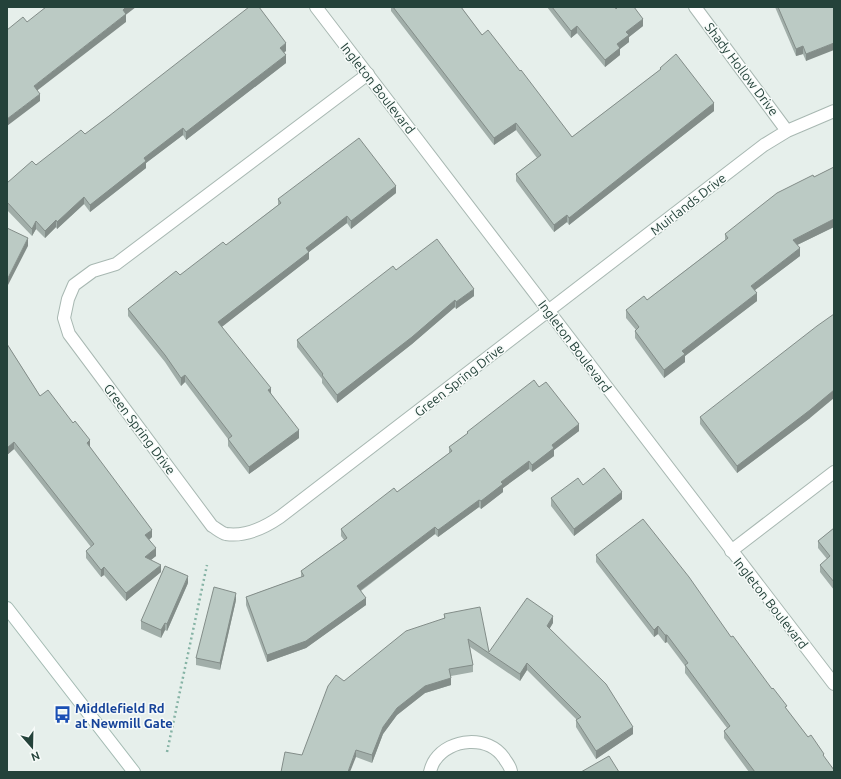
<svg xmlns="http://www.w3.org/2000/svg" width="841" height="779" viewBox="0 0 841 779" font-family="Ubuntu,sans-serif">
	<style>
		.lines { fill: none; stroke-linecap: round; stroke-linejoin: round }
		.minor-casing { stroke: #a8b8b2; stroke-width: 14 }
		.tertiary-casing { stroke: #a8b8b2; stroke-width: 14 }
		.secondary-casing { stroke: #a4bbb3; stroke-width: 14 }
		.path { stroke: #86b3a5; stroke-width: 2.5; stroke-dasharray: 2 3; stroke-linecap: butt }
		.minor { stroke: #fff; stroke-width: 12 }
		.tertiary { stroke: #fff; stroke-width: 12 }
		.secondary { stroke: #fff; stroke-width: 12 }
		.wall { fill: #a1aea9 }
		.shaded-wall { fill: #838d89 }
		.building { fill: #bbcac4; stroke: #838d89 }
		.labels { text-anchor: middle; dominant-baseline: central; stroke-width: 3; stroke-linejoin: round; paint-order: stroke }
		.street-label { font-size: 13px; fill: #24423a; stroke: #f7fbf9 }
		.transit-label { font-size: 13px; font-weight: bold; fill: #164399; stroke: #f7fbf9; text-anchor: start }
	</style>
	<rect width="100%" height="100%" fill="#e6efeb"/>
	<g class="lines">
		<defs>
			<path id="minor" d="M695 7 787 131
				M368 74 116 264 93 271 74 285 68 299 64 318 69 334 212 526C216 528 221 533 226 534 246 537 264 528 280 517L764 145 787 131 834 111
				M731 551 834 472
				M430 772C431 768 432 764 435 760 450 738 488 735 504 758 507 763 511 767 511 772"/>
			<path id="tertiary" d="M316 7 834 684"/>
			<path id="secondary" d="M7 608 134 772"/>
		</defs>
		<use href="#minor" class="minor-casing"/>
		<use href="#tertiary" class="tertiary-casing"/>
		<use href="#secondary" class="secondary-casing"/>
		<path class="path" d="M167 752 207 565"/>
		<use href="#minor" class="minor"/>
		<use href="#tertiary" class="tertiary"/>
		<use href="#secondary" class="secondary"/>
	</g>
	<path class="wall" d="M391 7H461L482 35 572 137 660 70V68L714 111 569 225 567 222 554 232 516 181V174L537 158 516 130 494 145 391 11Z
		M547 7H615L616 9 643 26 629 37V42L620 49V55L605 67 577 33 571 38Z
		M775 7H834L806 61 803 54 796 56Z
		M286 51 284 53 286 63 186 140 183 135 146 163V168L90 212 84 204 57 229 56 227 45 238 36 229 32 236 7 210V183L85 134 109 116Z
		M834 167V227L797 245 800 256 755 290 757 301 685 356V362L664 378 635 338V331L636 330 626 318V310L647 300 725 240V234L814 177Z
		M396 193 351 229 347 223 309 252V259L221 327 271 393 299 438 249 474 228 446V439L185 382 181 386 165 362 128 316V309L180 275 226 245 278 205V199Z
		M396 270 474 296 456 309 455 307 412 344 337 403 322 383V379L297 347V340Z
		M7 344 40 396 90 447 152 537 149 540 156 556 150 560 161 572 126 601 104 575 101 577 86 558V551L91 547 14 449 7 455Z
		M539 387 579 431 554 450V456L532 472 529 469 503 488V492L481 509 479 507 438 537 435 534 361 591 366 605 306 648 267 662 246 605V597L301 577V571L344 540 341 536V529L397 492 449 453V447L467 434V432Z
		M700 417 810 418 737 473 700 424Z
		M583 485 622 499 574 536 551 506V498Z
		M834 528V590L820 572V565L827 559 818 548V541Z
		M596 555 731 637 824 758 834 772H749L724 738V731L727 728 685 673V666L667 642 665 643 658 634 654 637 596 562Z
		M188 583 167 631 165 630 161 638 141 629V621Z
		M236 600 220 670 196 665V658Z
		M444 614 489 652 553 623 549 629 633 734 596 759 576 727V719L527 670 520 681 470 647 473 665V672L451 676V685L425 693 397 715 383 734 372 763 356 757 302 755 344 681 444 618Z"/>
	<path class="shaded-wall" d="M126 7H136L123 17V10Z
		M126 14V22L34 93V86Z
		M643 19V26L629 37V42L620 49V55L605 67V60L626 32Z
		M577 26V33L571 38V31Z
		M286 43V51L280 55V48Z
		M834 43V50L806 61V54Z
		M803 46V54L796 56V49Z
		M286 55V63L186 140V132Z
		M40 94V101L7 126V119Z
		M714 103V111L569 225V218Z
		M516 123V130L494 145V138Z
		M183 128V135L146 163V168L90 212V205L144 158Z
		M396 186V193L351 229V221Z
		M84 197V204L57 229V222Z
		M567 215V222L554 232V225Z
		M347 216V223L309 252V259L218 330V322L306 248Z
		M834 219V227L793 247V240Z
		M56 220V227L45 238V231Z
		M36 221V229L32 236V229Z
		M28 238V246L7 287V280Z
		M800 248V256L751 293V286Z
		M474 289V296L456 309V302Z
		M757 293V301L685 356V362L664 378V370L682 351Z
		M455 300V307L412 344 337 403V395Z
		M185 375V382L181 386V378Z
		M271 388V395L268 390Z
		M834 390V398L810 418 737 473V466Z
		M579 424V431L554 450V456L532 472V465L552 445Z
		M299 430V438L249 474V467Z
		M90 440V448L87 443Z
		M14 442V449L7 455V448Z
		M529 461V469L503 488V492L481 509V501L501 482Z
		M622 492V499L574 536V529Z
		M479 500V507L438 537V530Z
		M435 527V534L357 593V586Z
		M152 530V537L145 543V535Z
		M156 548V556L145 565V557Z
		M161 565V572L126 601V593Z
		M104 567V575L101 577V570Z
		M188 576V583L167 631V624Z
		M236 593V600L220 670V663Z
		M366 598V605L306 648 267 662V655Z
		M553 616V623L547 633V626Z
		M165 623V630L161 638V630Z
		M658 626V634L654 637V630Z
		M665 635H667V642L665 643Z
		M527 663V670L520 681V674Z
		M451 678V685L425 693 397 715 383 734 372 763V755L383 727 397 708 425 686Z
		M633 727V734L596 759V751Z
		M356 750V757L350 772H348L349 769Z"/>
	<path class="building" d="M46 7H126L123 10 126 14 34 86 40 94 7 119V30L23 17 27 22Z
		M249 7H259L286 43 280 48 286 55 186 132 183 128 144 158 146 161 90 205 84 197 57 222 56 220 45 231 36 221 32 229 7 202V183L32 161 36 165 81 130 85 134 109 116Z
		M393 7H461L482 35 488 30 520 71 521 70 572 137 661 69 660 68 676 54 714 103 569 218 567 215 554 225 516 174 541 155 516 123 494 138Z
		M552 7H615L616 9 618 7H634L643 19 626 32 629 35 617 44 620 48 605 60 577 26 571 31Z
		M778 7H834V43L806 54 803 46 796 49Z
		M359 138 396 186 351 221 347 216 306 248 309 252 218 322 271 388 268 390 299 430 249 467 228 439 232 436 185 375 181 378 165 355 128 309 176 271 180 275 223 242 226 245 281 203 278 199Z
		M834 167V219L793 240 800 248 751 286 757 293 682 351 685 354 664 370 635 331 639 327 626 310 644 296 647 300 728 238 725 234 777 193 813 175 814 177Z
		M7 228 28 238 7 280Z
		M437 239 474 289 456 302 455 300 412 337 337 395 322 375 323 374 297 340 393 266 396 270Z
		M834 314V390L810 410 737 466 700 417 817 326Z
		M7 344 40 396 48 390 73 423 75 421 90 440 87 443 152 530 145 535 156 548 145 557 161 565 126 593 104 567 101 570 86 551 94 544 14 442 7 448Z
		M534 380 539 387 546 382 579 424 552 445 554 448 532 465 529 461 501 482 503 484 481 501 479 500 438 530 435 527 357 586 366 598 306 641 267 655 246 597 304 576 301 571 347 538 341 529 394 488 397 492 452 451 449 447 468 433 467 432Z
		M604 468 622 492 574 529 551 498 578 478 583 485Z
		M643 519 689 577 731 637 733 636 772 689 773 688 787 706 785 707 808 737 811 735 824 754 823 755 834 770V772H755L724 731 730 726 685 665 688 663 667 635H665L658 626 654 630 596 555Z
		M834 528V582L820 565 830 556 818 541Z
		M165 566 188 576 167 624 165 623 161 630 141 621Z
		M214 587 236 593 220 663 196 658Z
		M527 598 553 616 547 626 606 684 633 727 596 751 576 720 581 717 527 663 520 674 468 639 473 665 449 669 451 678 425 686 397 708 383 727 372 755 356 750 349 769 348 772H281L285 752 302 755 328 686 336 675 344 681 406 631 445 618 444 614 480 607 489 652Z
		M609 756 619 772H581Z"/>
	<defs>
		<symbol id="bus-bare" viewBox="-9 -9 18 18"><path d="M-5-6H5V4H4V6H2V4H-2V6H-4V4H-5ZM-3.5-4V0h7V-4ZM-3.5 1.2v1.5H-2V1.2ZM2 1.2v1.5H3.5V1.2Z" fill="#1a4fb4" stroke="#f7fbf9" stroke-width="2.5" paint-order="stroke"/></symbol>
	</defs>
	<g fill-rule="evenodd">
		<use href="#bus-bare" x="50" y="702" width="25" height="25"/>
	</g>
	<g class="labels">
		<g class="street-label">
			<text transform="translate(742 69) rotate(53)">Shady Hollow Drive</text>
			<text transform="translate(378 88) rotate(52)">Ingleton Boulevard</text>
			<text transform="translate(688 204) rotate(-38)">Muirlands Drive</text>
			<text transform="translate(575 346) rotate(53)">Ingleton Boulevard</text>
			<text transform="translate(459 380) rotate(-38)">Green Spring Drive</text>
			<text transform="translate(140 429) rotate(53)">Green Spring Drive</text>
			<text transform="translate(771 603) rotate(52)">Ingleton Boulevard</text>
		</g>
		<g class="transit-label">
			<text x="75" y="708">Middlefield Rd<tspan x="75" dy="15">at Newmill Gate</tspan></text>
		</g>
	</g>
	<rect width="841" height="779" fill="none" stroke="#24423a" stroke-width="16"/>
	<g transform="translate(32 747) rotate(160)" stroke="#f7fbf9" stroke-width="3" paint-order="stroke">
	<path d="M0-3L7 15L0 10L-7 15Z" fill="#24423a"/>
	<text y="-6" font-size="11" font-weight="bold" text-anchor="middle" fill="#24423a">N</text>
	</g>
</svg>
